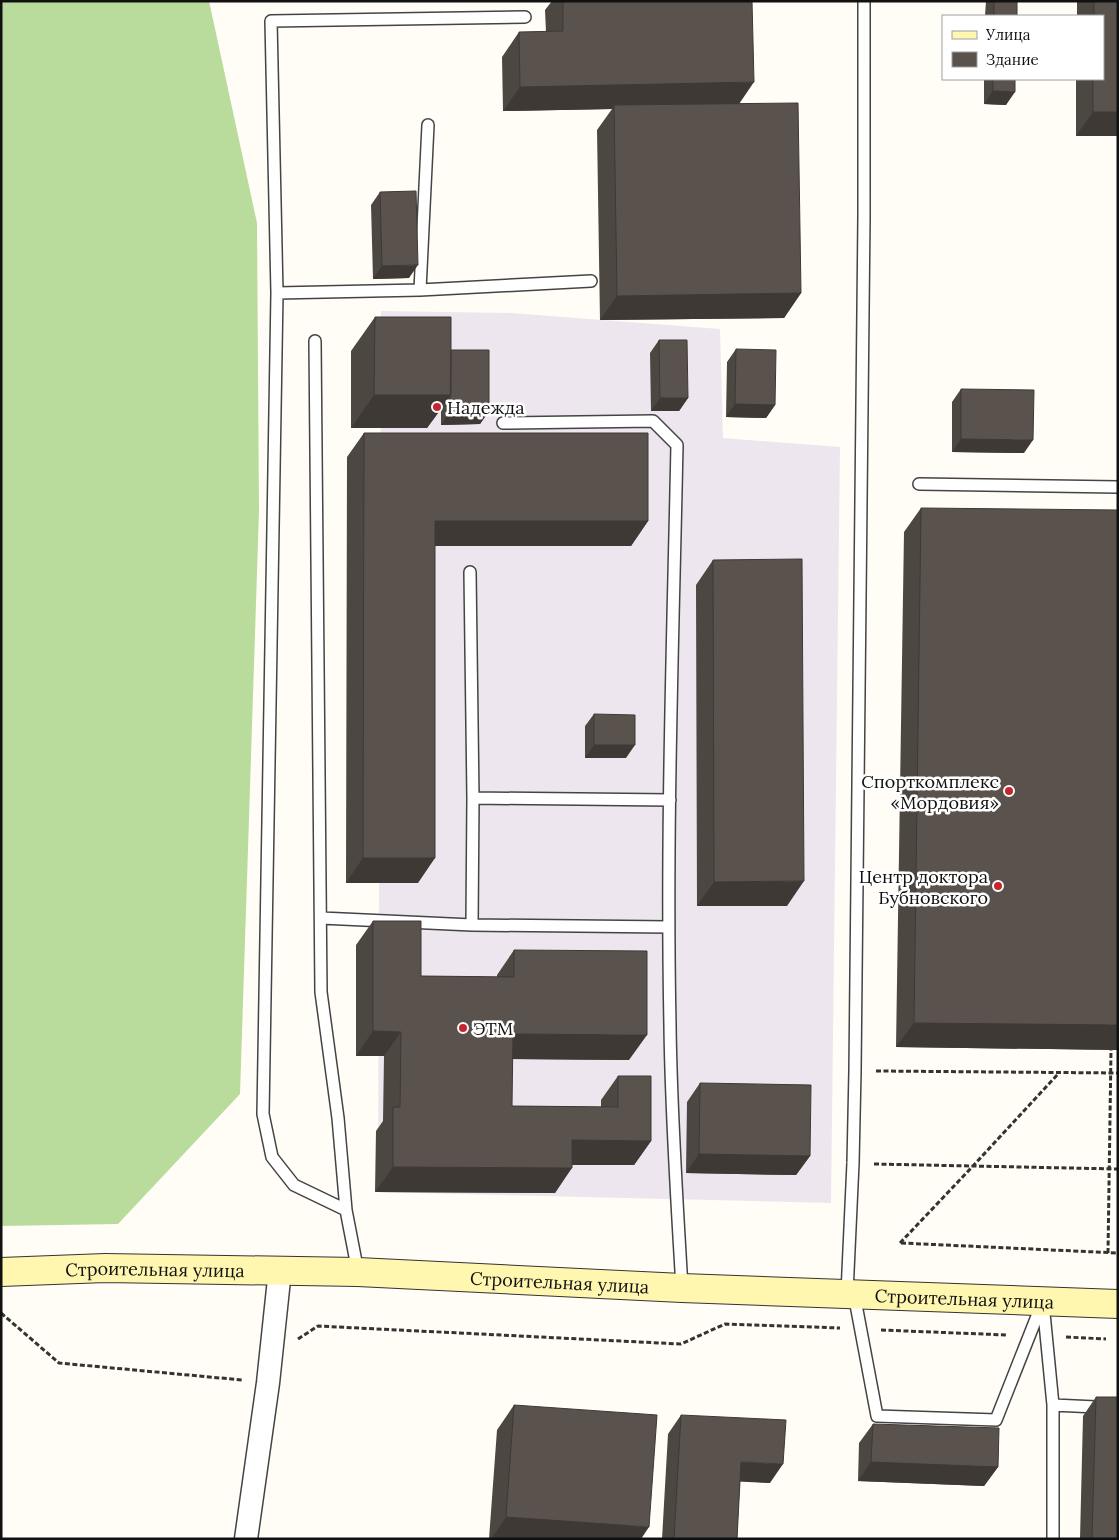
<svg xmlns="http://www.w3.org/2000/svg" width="1119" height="1540" viewBox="0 0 1119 1540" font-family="Lora,serif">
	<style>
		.industrial { fill: #eee6ef }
		.forest { fill: #b9dc9c }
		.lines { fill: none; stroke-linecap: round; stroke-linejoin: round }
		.lane-casing { stroke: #444; stroke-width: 14 }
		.street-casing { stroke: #444; stroke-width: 25 }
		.secondary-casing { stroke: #333; stroke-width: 30 }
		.path { stroke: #333; stroke-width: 3; stroke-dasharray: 5 2.5; stroke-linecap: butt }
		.lane { stroke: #fff; stroke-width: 11 }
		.street { stroke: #fff; stroke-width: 22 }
		.secondary { stroke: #fff6b0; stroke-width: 28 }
		.wall { fill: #4d4742 }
		.shaded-wall { fill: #3f3936 }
		.building { fill: #5a524d; stroke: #3f3936 }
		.poi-dot { fill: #c4262e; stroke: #fff; stroke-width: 2 }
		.labels { text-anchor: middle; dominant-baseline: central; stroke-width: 5; stroke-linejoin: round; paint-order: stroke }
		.poi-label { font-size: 18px; fill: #111; stroke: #fff; text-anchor: start }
		.street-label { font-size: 18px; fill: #111; stroke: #fff }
	</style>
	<rect width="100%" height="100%" fill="#fffdf5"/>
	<path class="industrial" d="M381 311 511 313 720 329 723 438 840 447 831 1203 378 1192Z"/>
	<path class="forest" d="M1 1H209L257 223 259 511 240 1094 118 1224 1 1226Z"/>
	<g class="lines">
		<defs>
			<path id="lane" d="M420 290 428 125
				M277 293 420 290 591 281
				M315 341 321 992 338 1118 346 1210 358 1272
				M503 423 653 421 677 445C673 638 666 832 670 1025 671 1113 677 1201 682 1288
				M919 484 1118 487
				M470 572 473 798 472 925 669 927
				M473 798 670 800
				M321 918 472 925
				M346 1210 294 1185 272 1157 263 1114 277 293 271 21 525 17
				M847 1293 853 1163 855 1071 864 216V1
				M854 1294 877 1416 996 1420 1043 1301
				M1043 1303 1053 1405 1118 1408
				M1053 1405V1539"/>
			<path id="street" d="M246 1539 268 1383 280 1270"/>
			<g id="secondary">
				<path id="s1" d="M1 1272 105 1268 358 1272 682 1288 1118 1304"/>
			</g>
		</defs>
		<use href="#lane" class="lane-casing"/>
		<use href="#street" class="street-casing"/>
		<use href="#secondary" class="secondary-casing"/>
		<path class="path" d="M876 1071 1118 1073
			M874 1164 1118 1169
			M900 1243 973 1166 1058 1074
			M901 1243 1118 1253
			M1108 1253 1111 1050
			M1 1313 59 1363 242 1380
			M881 1330 1007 1335
			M1066 1337 1106 1339
			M298 1339 318 1326 681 1344 725 1324 840 1328"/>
		<use href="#lane" class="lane"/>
		<use href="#street" class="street"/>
		<use href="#secondary" class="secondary"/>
	</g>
	<path class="wall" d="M552 1H752L739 103 801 293 784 318 600 320 597 130 612 109 503 111 502 57 519 32H546L545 10Z
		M986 1H1017V16H985Z
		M1077 1H1118V136H1076V79H1103V16H1077Z
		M984 79H1015L1006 105 984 104Z
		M380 192 409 278 373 279 371 205Z
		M375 317 451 350 489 411 480 424 441 425V409L427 428H351V351Z
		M659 340 688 398 679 411H651L650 353Z
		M736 349 775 405 766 418 726 417 727 362Z
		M961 389 1024 453 952 452V402Z
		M364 433 648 521 631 546H435L418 883H346L347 457Z
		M921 508 1118 1050 896 1047 904 532Z
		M713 560 787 906H697L696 585Z
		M594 714 626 758H585V726Z
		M373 921 421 976 497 977V975L514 950 629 1060 512 1059V1106L601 1107V1100L618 1076 651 1141 634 1165H572L555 1193 375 1192 376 1131 383 1121 384 1056H356V945Z
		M700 1083 810 1156 796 1175 686 1173 687 1102Z
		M1096 1397 1118 1539H1080L1083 1416Z
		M514 1405 641 1539H489L497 1430Z
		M681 1415 770 1483 740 1481 737 1539H662L668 1434Z
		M873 1424 998 1467 984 1486 858 1481 859 1443Z"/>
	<path class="shaded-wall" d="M754 82 737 107 614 105 612 109 503 111 520 87Z
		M993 91 1015 92 1006 105 984 104Z
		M1093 112H1118V136H1076Z
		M418 265 409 278 373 279 382 266Z
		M801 293 784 318 600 320 617 296Z
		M374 395H451L427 428H351Z
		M660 398H688L679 411H651Z
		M735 404 775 405 766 418 726 417Z
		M489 411 480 424 441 425 450 412Z
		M961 439 1033 440 1024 453 952 452Z
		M435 521H648L631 546H418Z
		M594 745H635L626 758H585Z
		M363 858H435L418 883H346Z
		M804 881 787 906H697L714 882Z
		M914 1023 1118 1025V1050L896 1047Z
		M373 1031 401 1032 384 1056H356Z
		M513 1034 647 1035 629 1060 496 1059Z
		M572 1140 651 1141 634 1165H555Z
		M699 1154 810 1156 796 1175 686 1173Z
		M393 1167 572 1168 555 1193 375 1192Z
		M741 1462 783 1464 770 1483 728 1481Z
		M871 1462 998 1467 984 1486 858 1481Z
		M506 1517 649 1527 641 1539H491Z"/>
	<path class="building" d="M563 1H752L754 82 520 87 519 32 563 31Z
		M994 1H1017V16H994Z
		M1094 1H1118V112H1093V79H1103V16H1094Z
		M993 79H1015V92L993 91Z
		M798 103 801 293 617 296 614 105Z
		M416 191 418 265 382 266 380 192Z
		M375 317H451V395H374Z
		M659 340H687L688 398H660Z
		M736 349 776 350 775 405 735 404Z
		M451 350H489V411L450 412Z
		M961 389 1034 390 1033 440 961 439Z
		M364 433H648V521H435V858H363Z
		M921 508 1118 510V1025L914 1023Z
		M802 559 804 881 714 882 713 560Z
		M594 714 635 715V745H594Z
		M373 921H421V976L514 977V950L647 951V1035L513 1034 512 1106 618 1107V1076H651V1141L572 1140V1168L393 1167V1107H400L401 1032 373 1031Z
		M700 1083 811 1085 810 1156 699 1154Z
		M1096 1397H1118V1539H1092Z
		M514 1405 657 1415 649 1527 506 1517Z
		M681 1415 786 1420 783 1464 741 1462 737 1539H674Z
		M873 1424 999 1428 998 1467 871 1462Z"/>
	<g class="poi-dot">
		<circle cx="437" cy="407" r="5"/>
		<circle cx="1009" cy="791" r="5"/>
		<circle cx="998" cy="886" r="5"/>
		<circle cx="463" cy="1028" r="5"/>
	</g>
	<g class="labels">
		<g class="poi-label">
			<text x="447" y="407">Надежда</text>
			<text x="999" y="781" text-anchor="end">Спорткомплекс<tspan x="999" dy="21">«Мордовия»</tspan></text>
			<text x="988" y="876" text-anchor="end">Центр доктора<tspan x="988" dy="21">Бубновского</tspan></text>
			<text x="473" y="1028">ЭТМ</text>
		</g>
		<g class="street-label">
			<text stroke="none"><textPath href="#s1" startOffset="154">Строительная улица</textPath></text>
			<text stroke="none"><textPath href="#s1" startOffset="559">Строительная улица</textPath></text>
			<text stroke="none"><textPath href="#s1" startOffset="964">Строительная улица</textPath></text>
		</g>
	</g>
	<rect width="1119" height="1540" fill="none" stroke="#111111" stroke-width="5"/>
	<rect x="942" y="15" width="162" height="65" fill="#ffffff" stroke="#a0a0a0"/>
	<rect x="952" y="31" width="25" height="8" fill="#fff6b0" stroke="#a0a0a0"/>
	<text x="986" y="40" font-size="15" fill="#111111">Улица</text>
	<rect x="952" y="52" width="25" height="15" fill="#5a524d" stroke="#a0a0a0"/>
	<text x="986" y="65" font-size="15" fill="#111111">Здание</text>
</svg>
